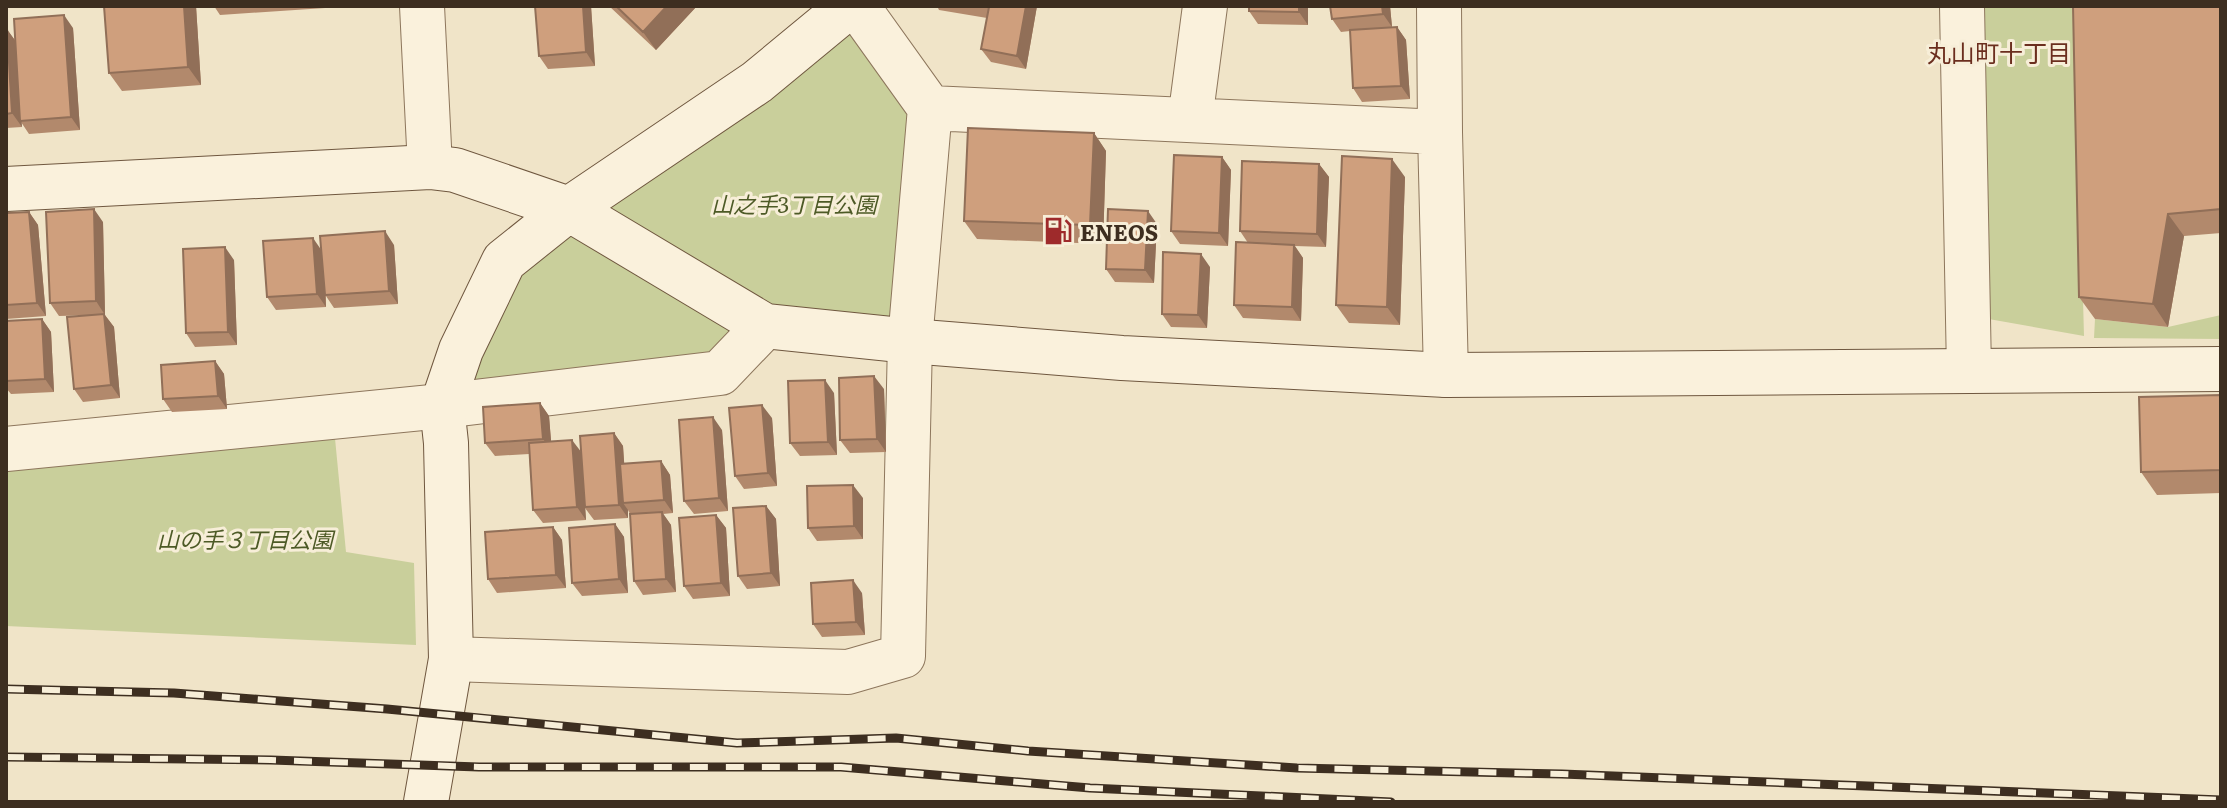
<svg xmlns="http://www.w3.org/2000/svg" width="2227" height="808" viewBox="0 0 2227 808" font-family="Literata,'Noto Sans JP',serif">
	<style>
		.green { fill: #c9cf9b }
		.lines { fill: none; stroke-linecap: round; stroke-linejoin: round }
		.street-casing { stroke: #8d765c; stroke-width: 46 }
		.secondary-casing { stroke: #6f573f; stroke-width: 46 }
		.street { stroke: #faf1dc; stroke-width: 44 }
		.secondary { stroke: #faf1dc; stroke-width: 44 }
		.rail-casing { stroke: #3d2e20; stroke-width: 9 }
		.rail { stroke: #f7eed8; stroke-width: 6; stroke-dasharray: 18; stroke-linecap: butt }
		.wall { fill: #b2896c }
		.shaded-wall { fill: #916f58 }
		.building { fill: #cf9f7d; stroke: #916f58; stroke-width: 2 }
		.labels { text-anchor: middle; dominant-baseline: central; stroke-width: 6; stroke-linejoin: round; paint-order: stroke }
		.park-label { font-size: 22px; font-style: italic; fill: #4d5a26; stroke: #f7eed8 }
		.poi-label { font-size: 22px; font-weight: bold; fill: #3d2e20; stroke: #f7eed8; text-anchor: start }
		.neighbourhood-label { font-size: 24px; fill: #6b2e1e; stroke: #f7eed8 }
	</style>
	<rect width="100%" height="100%" fill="#f0e4c8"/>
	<path class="green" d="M1981 6H2075L2084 336 1983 318Z
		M846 26 909 112 896 329 712 359 464 389 516 277Z
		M2221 315V339L2094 338 2095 319 2168 327Z
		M334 428 346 552 414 563 416 645 6 626V469Z"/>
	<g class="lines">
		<defs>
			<path id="street" d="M422 6 430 167
				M1439 6 1440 132 1446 375
				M1962 6 1969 371
				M930 108 1440 132
				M1190 120 1205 6
				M6 449 442 406 720 373 765 326
				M451 659 848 672 903 656 910 341 930 108 857 6"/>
			<path id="secondary" d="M6 189 430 167 455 170 569 209 765 326 910 341 1122 358 1446 375 2221 369
				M426 802 451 659 446 443 442 406 461 350 504 261 569 209 757 82 849 6"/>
		</defs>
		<use href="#street" class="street-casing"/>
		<use href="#secondary" class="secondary-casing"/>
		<use href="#street" class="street"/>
		<use href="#secondary" class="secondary"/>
		<defs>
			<path id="rail" d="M6 689 174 693 387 709 737 743 896 738 1028 751 1297 768 1562 774 2221 800
				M6 757 271 760 479 767H841L1090 788 1391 802"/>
		</defs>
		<use href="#rail" class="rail-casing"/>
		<use href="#rail" class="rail"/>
	</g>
	<path class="wall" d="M104 6H196L201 85 122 91 109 73Z
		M214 6H355L220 15Z
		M535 6H591L595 66 548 69 539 56Z
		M609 6H697L656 50Z
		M937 6H1037L1026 69 991 62 981 49 987 18 939 10Z
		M1249 6H1308V25L1258 24 1249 11Z
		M1330 6H1390L1392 27H1397L1406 40 1410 99 1362 102 1353 88 1350 31 1341 32 1332 19Z
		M2221 6V233L2184 236 2168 327 2095 319 2079 297Z
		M73 28 80 130 29 134 21 122 22 127 6 128V29L15 40Z
		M1094 133 1106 151 1103 244 977 239 964 221Z
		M1222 157 1231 170 1228 246 1180 244 1171 231Z
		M1319 164 1329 177 1326 247 1295 246 1303 258 1301 321 1243 318 1234 305 1248 243 1240 231Z
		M1405 177 1400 325 1349 323 1336 305Z
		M29 212 38 225 46 316 6 319V213Z
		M103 222 105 315 114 327 120 398 83 402 74 389 94 315 59 316 50 303Z
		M1157 224 1154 283 1115 282 1106 269Z
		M394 245 398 304 334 308 326 296V307L276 310 267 297Z
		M234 260 237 345 195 347 186 333Z
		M1210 267 1207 328 1171 327 1162 314Z
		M42 319 51 332 54 392 11 394 6 388V321Z
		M215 361 224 374 227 409 172 412 163 399Z
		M884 389 886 452 850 453 840 440Z
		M834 393 837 455 800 456 790 443Z
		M2221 395V493L2157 495 2141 472Z
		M540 403 549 416 551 442 581 452 614 433 623 446 624 464 661 461 670 475 673 513 663 514 671 525 676 592 643 595 634 581 630 514 628 510V518L594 520 585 508 586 520 543 523 533 510 529 454 495 456 485 443Z
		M772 418 777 486 744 489 735 476Z
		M722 430 728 511 694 514 684 501Z
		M863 498V539L817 541 808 528Z
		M766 506 776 519 780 586 747 589 738 576Z
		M716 515 726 528 730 596 693 599 684 586Z
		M615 524 624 537 628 593 582 596 572 583Z
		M553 527 562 540 566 588 497 593 488 579Z
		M862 593 865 635 822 637 813 624Z"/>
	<path class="shaded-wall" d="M184 6H196L201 85 188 67Z
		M583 6H591L595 66 586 52Z
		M667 6H697L656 50 643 32Z
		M1026 6H1037L1026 69 1017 56Z
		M1299 6H1308V25L1299 12Z
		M1382 6H1390L1392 27 1383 14Z
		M64 15 73 28 80 130 71 117Z
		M1397 27 1406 40 1410 99 1401 86Z
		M7 29 16 42 22 127 12 113Z
		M1094 133 1106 151 1103 244 1090 225Z
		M1222 157 1231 170 1228 246 1219 233Z
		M1392 159 1405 177 1400 325 1387 307Z
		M1319 164 1329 177 1326 247 1317 234Z
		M94 209 103 222 105 315 96 301Z
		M1148 211 1157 224 1154 283 1145 270Z
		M29 212 38 225 46 316 37 303Z
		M2168 214 2184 236 2168 327 2153 304Z
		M385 231 394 245 398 304 389 291Z
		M313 238 322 251 326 307 317 294Z
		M1294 245 1303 258 1301 321 1292 307Z
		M225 247 234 260 237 345 228 332Z
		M1201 254 1210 267 1207 328 1198 315Z
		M104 314 114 327 120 398 111 385Z
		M42 319 51 332 54 392 45 379Z
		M215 361 224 374 227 409 218 396Z
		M874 376 884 389 886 452 877 439Z
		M825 380 834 393 837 455 828 442Z
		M540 403 549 416 552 452 543 439Z
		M762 405 772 418 777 486 768 473Z
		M713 417 722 430 728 511 719 498Z
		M614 433 623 446 627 503H623L628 510V518L619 505Z
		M572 440 582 453 586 520 577 507Z
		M661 461 670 475 673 513 664 500Z
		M853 485 863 498V539L854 526Z
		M766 506 776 519 780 586 771 573Z
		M662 512 671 525 676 592 666 579Z
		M716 515 726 528 730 596 721 583Z
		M615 524 624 537 628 593 619 579Z
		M553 527 562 540 566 588 556 575Z
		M853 580 862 593 865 635 856 622Z"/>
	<path class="building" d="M104 6H184L188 67 109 73Z
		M535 6H583L586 52 539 56Z
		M616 6H667L643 32Z
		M983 6H1026L1017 56 981 49 989 7Z
		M1249 6H1299V12L1249 11Z
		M1330 6H1382L1383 14 1332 19Z
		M2073 6H2221V209L2168 214 2153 304 2079 297Z
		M64 15 71 117 20 121 14 19Z
		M1397 27 1401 86 1353 88 1350 30Z
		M6 29H7L12 113 6 114Z
		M968 128 1094 133 1090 225 964 221Z
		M1174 155 1222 157 1219 233 1171 231Z
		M1342 156 1392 159 1387 307 1336 305Z
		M1242 161 1319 164 1317 234 1240 231Z
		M94 209 96 301 50 303 46 212Z
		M1108 209 1148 211 1145 270 1106 269Z
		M29 212 37 303 6 305V213Z
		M385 231 389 291 325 295 320 236Z
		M313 238 317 294 267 297 263 241Z
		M1236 242 1294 245 1292 307 1234 305Z
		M225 247 228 332 186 333 183 249Z
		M1163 252 1201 254 1198 315 1162 314Z
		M104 314 111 385 74 389 67 317Z
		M42 319 45 379 6 381V321Z
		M215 361 218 396 163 399 161 365Z
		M874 376 877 439 840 440 839 378Z
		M825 380 828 442 790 443 788 381Z
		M2221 395V470L2141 472 2139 397Z
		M540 403 543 439 485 443 483 407Z
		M762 405 768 473 735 476 729 408Z
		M713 417 719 498 684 501 679 420Z
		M614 433 619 505 585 507 580 436Z
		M572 440 577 507 533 510 529 443Z
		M661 461 664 500 623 503 620 464Z
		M853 485 854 526 808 528 807 486Z
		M766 506 771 573 738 576 733 508Z
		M662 512 666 579 634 581 630 514Z
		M716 515 721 583 684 586 679 518Z
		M615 524 619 579 572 583 569 528Z
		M553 527 556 575 488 579 485 532Z
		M853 580 856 622 813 624 811 583Z"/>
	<defs>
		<symbol id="fuel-bare" viewBox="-9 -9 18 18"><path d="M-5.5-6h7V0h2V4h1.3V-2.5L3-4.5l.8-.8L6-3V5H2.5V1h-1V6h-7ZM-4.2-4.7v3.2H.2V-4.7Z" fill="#9e2a2b" stroke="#f7eed8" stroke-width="2.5" paint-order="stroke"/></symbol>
	</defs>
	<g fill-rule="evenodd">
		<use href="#fuel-bare" x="1038" y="211" width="40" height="40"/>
	</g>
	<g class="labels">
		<g class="park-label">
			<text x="794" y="203">山之手3丁目公園</text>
			<text x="245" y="538">山の手３丁目公園</text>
		</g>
		<g class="poi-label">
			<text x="1080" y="231">ENEOS</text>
		</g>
		<g class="neighbourhood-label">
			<text x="1999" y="51">丸山町十丁目</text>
		</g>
	</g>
	<rect width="2227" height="808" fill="none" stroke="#3d2e20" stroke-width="16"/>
</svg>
